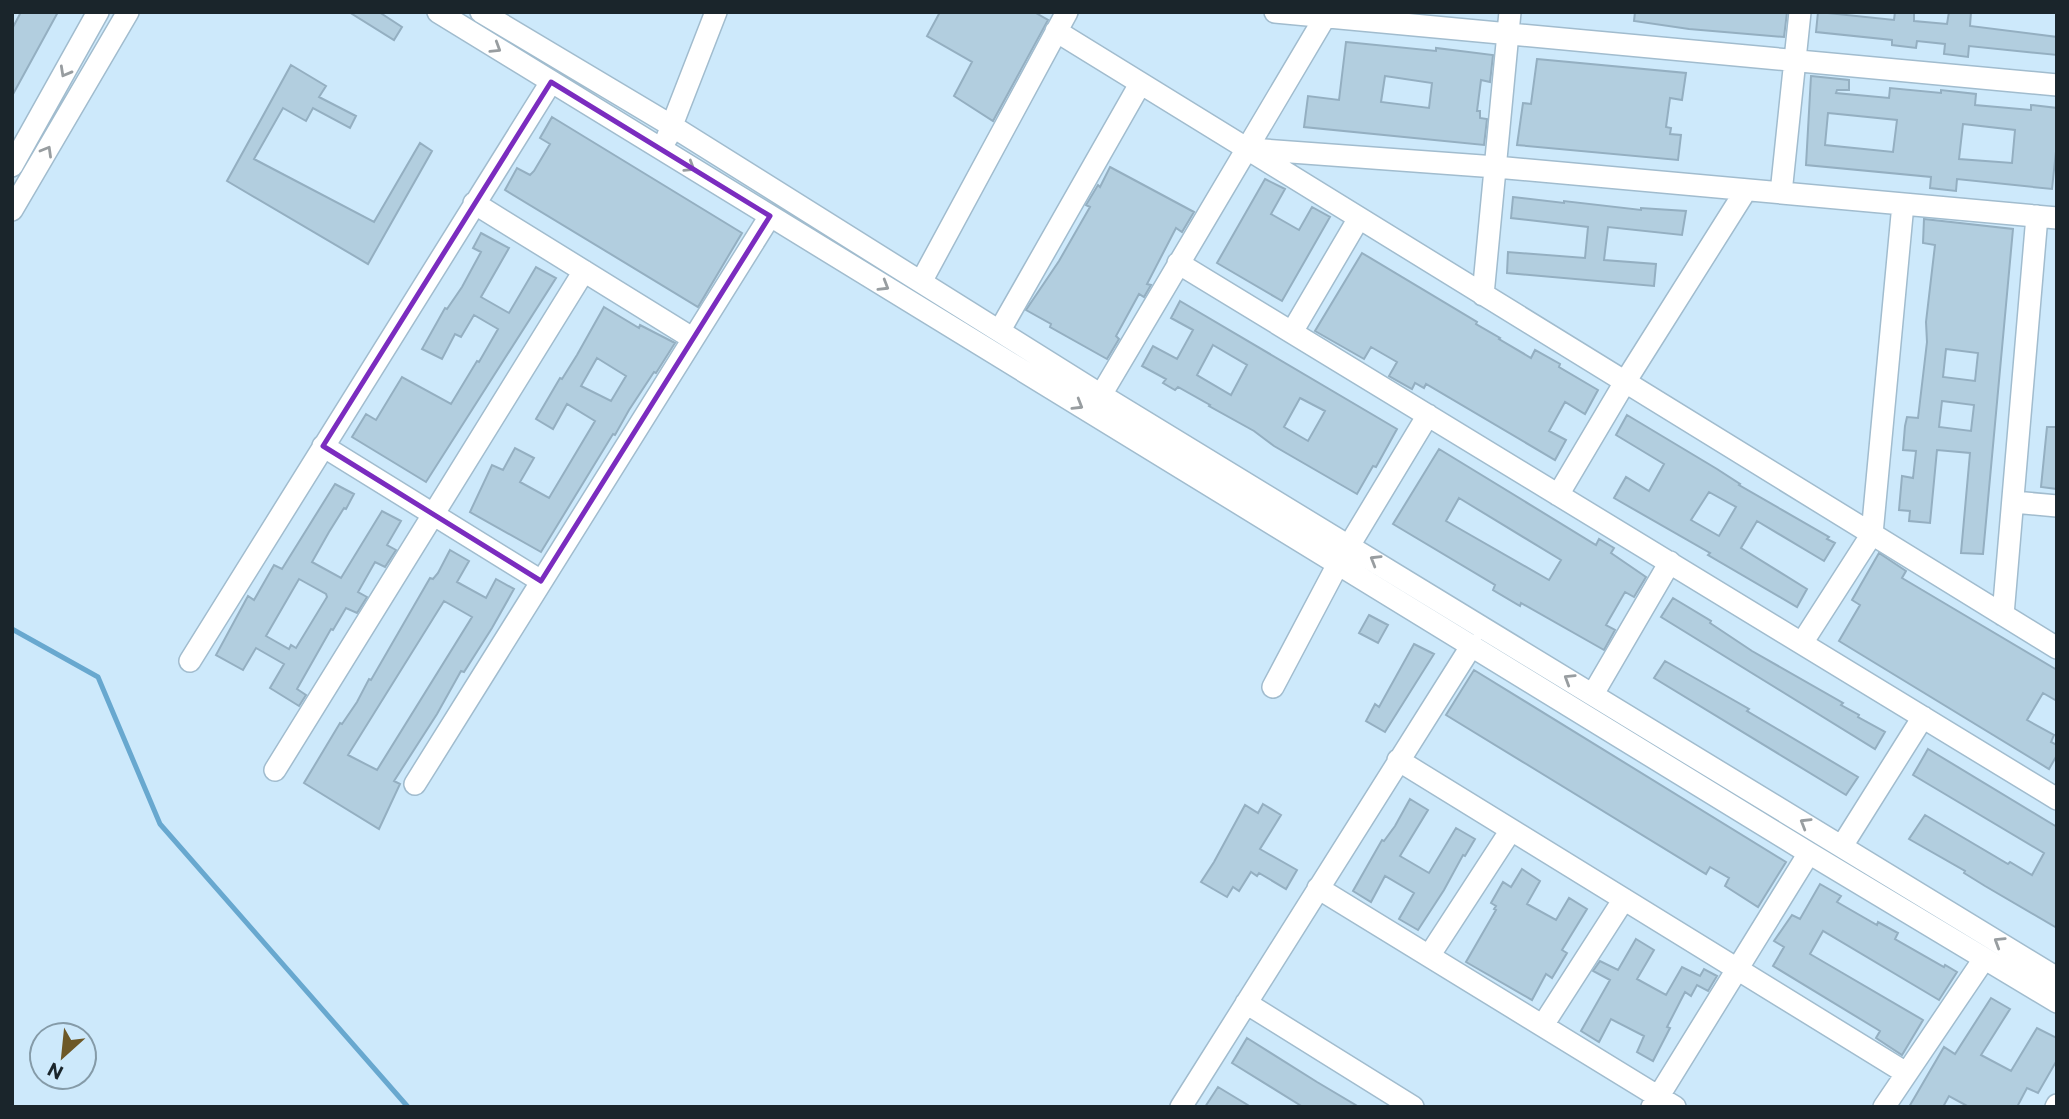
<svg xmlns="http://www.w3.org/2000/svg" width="2069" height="1119" viewBox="0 0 2069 1119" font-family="Commissioner,sans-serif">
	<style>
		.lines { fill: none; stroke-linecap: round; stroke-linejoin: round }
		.stream { stroke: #68a8cf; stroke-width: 5 }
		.building { fill: #b2cedf; stroke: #94afc1; stroke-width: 2; fill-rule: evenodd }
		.minor-casing { stroke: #a1bcce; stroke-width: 24 }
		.minor { stroke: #fff; stroke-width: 21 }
		.oneway { stroke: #989da0 }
		.marked { fill: none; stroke: #7b2cbf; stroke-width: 5; stroke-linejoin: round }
	</style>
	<rect width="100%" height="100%" fill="#cde9fb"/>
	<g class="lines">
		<path class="stream" d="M12 629 98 677 160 824 408 1107"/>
	</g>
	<path class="building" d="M21 12H58L12 96V29Z
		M349 12H379L402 27 394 40Z
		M940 12H1034L1048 20 993 121 954 96 972 62 927 36Z
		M1635 12H1787L1784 37 1689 29 1634 21Z
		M1818 12 1894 20 1895 12H1914V21L1947 24 1949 12H1971L1970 26 2057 37V55L1969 46 1968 57 1944 54 1945 44 1917 41 1916 48 1892 45V40L1816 32Z
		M1346 42 1436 51V48L1493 55 1490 82 1481 80 1477 111H1480V118L1487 119 1484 145 1304 127 1308 96 1339 100ZM1385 76 1432 83 1429 108 1381 102Z
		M1537 59 1686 73 1682 100 1670 98 1666 127 1671 128 1670 134 1681 135 1678 160 1517 145 1523 103 1531 104Z
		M291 65 326 86 319 97 356 116 350 128 313 108 306 121 283 108 254 159 374 222 420 143 432 151 368 264 227 181Z
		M1811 76 1849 80V90H1837L1836 93 1889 98 1890 88 1941 93V90L1976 94 1975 105 2031 110V105L2057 108V142L2052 189 1957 179 1956 191 1930 188 1931 177 1806 165ZM1828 113 1897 120 1893 152 1825 145ZM1963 124 2015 130 2012 163 1959 159Z
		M552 117 742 233 698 307 505 190 517 168 530 175 534 171 550 144 540 138Z
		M1110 167 1194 212 1182 232 1176 228 1147 284 1151 285 1144 297 1139 294 1116 336 1119 339 1107 359 1050 327 1051 324 1026 310 1059 261 1090 207 1086 205 1098 185 1100 187Z
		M1265 179 1285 189 1271 214 1299 230 1312 207 1330 217 1282 301 1217 263Z
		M1513 197 1564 203V201L1641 210V208L1686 211 1682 235 1608 227 1604 260 1656 264 1654 286 1507 273 1508 252 1585 258 1588 227 1511 218Z
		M1924 219 2013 229 1983 554 1961 553 1970 453 1937 450 1930 523 1909 521 1910 511 1899 510 1902 476 1913 478 1916 451 1903 450 1905 426 1907 417 1918 418 1927 342 1926 322 1935 245 1923 243ZM1946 349 1978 353 1975 381 1943 377ZM1942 401 1974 405 1971 431 1939 427Z
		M481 233 509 248 481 297 509 313 536 267 556 278 426 482 352 437 366 414 376 420 402 377 451 404 477 361 479 362 498 329 474 315 461 337 455 334 442 359 422 349 445 308 447 309 462 287 481 252 473 248Z
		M1362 253 1477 322 1476 324 1500 338 1499 339 1531 358 1535 350 1560 364 1559 367 1598 390 1585 414 1565 402 1549 431 1566 440 1555 460 1426 384 1424 388 1415 383 1412 389 1389 376 1397 362 1371 347 1364 359 1315 331Z
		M1180 301 1397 429 1376 467 1373 466 1357 494 1274 446 1254 431 1209 406 1210 405 1178 387 1175 390 1163 383 1166 379 1142 366 1153 346 1177 359 1193 330 1171 318ZM1213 345 1247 365 1231 395 1197 375ZM1300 398 1325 411 1308 441 1284 427Z
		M604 307 639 328 640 325 675 343 656 373 654 372 629 410 615 435 613 434 541 552 470 512 492 465 503 470 515 448 534 458 520 482 549 498 595 421 567 404 553 429 536 419 560 378 562 379 577 355ZM597 358 626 376 611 401 581 386Z
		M1627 415 1717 469 1740 484 1739 485 1829 537 1827 539 1835 543 1824 561 1757 521 1741 548 1807 589 1797 607 1708 555 1710 553 1614 498 1626 477 1649 491 1664 464 1616 435ZM1709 492 1736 507 1719 536 1691 520Z
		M2047 427H2057V489L2041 487Z
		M1439 449 1596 545 1599 539 1614 548 1611 553 1646 577 1634 597 1625 592 1610 618 1606 625 1615 630 1604 650 1521 603 1520 606 1493 590 1495 585 1393 524ZM1459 498 1561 560 1549 580 1446 521Z
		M335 484 354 494 346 509 344 508 329 532 312 562 341 578 382 511 401 521 387 545 396 550 385 567 375 562 358 592 367 597 357 613 346 608 333 630 331 629 297 689 306 695 299 706 270 688 284 664 256 648 243 670 216 655 248 596 254 600 274 565 282 569ZM299 579 326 594 327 597 296 648 291 645 289 649 266 636Z
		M450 550 469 561 457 582 486 598 496 579 514 589 492 628 464 672 461 671 437 714 394 781 400 784 379 829 304 783 340 723 342 724 357 702 369 679 371 680 430 578 433 579 438 573ZM444 601 472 617 377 770 348 755Z
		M1879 553 1906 571 1902 578 2057 670V701L2043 693 2027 720 2054 735 2051 742 2057 745V755L2049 769 1839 641 1860 605 1852 600Z
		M1673 598 1711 621 1710 623 1752 651 1843 703 1841 705 1859 715 1858 717 1885 732 1875 749 1661 617Z
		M1369 615 1388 625 1378 643 1359 633Z
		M1414 644 1434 654 1385 732 1366 721 1375 704 1379 707Z
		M1665 661 1749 709 1747 711 1858 777 1846 795 1654 678Z
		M1474 670 1786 862 1758 907 1725 886 1729 878 1710 867 1706 874 1446 715Z
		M1928 749 2057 827V928L1985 886 1964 873 1965 871 1909 839 1925 815 2008 864 2010 862 2032 875 2044 853 1913 775Z
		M1410 799 1428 810 1400 856 1429 873 1456 828 1475 839 1465 856 1463 855 1444 890 1418 930 1399 919 1414 893 1385 876 1371 902 1353 891 1382 840 1384 841 1395 826Z
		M1263 804 1281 815 1260 849 1297 870 1286 889 1259 873 1257 876 1251 872 1239 891 1233 887 1227 897 1201 882 1214 862 1245 805 1258 813Z
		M1522 869 1540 881 1527 904 1556 920 1569 898 1587 909 1562 950 1567 953 1552 978 1546 974 1532 1000 1466 962 1496 910 1494 909 1496 906 1491 903 1503 882 1511 887Z
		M1820 884 1841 896 1837 902 1877 925 1878 922 1898 933 1895 939 1944 967 1945 965 1957 972 1939 1000 1823 931 1810 954 1923 1020 1902 1055 1876 1038 1880 1031 1773 966 1784 947 1774 941 1792 915 1800 919Z
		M1636 939 1654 950 1637 979 1666 995 1682 967 1700 976 1704 969 1717 976 1708 991 1697 985 1691 996 1685 992 1667 1027 1670 1028 1653 1061 1637 1052 1644 1036 1611 1019 1599 1042 1581 1031 1610 980 1593 971 1600 961 1618 970Z
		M1991 998 2010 1009 1981 1055 2011 1071 2037 1028 2057 1038V1060L2038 1093 2027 1088 2017 1107H1969L1949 1096 1943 1107H1909L1944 1047 1955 1054Z
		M1247 1038 1317 1082 1359 1107H1303L1232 1063Z
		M1218 1087 1251 1107H1205Z"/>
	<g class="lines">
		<defs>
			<path id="minor" d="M438 12 1809 853 2057 1002
				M481 12 672 126 1101 395 2057 978
				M1275 12 2057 85
				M1056 31 2057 648
				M667 138 716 12
				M1250 149 1496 167 2057 218
				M12 166 98 12
				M1781 193 1800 12
				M474 203 692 338
				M12 210 128 12
				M1178 263 2057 799
				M921 282 1067 12
				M1483 295 1510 12
				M1000 330 1140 84
				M1292 332 1359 218
				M1101 395 1325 17V12
				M323 446 541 581
				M1558 495 1625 382 1746 190
				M2014 502 2057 506
				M2003 615 2037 216
				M1802 643 1872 534 1903 204
				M190 661 551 82
				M1273 687 1338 564 1428 415
				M1593 694 1670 562
				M1398 760 1906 1073
				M275 770 584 271
				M415 784 770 216
				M1842 846 1923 717
				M1318 888 1675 1107
				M1429 956 1511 830
				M1246 1003 1413 1107
				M1543 1025 1624 899
				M1181 1107 1472 645
				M1652 1107 1809 853
				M1884 1107 1984 959
				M2056 1107 2057 1105"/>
		</defs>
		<use href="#minor" class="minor-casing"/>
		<use href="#minor" class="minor"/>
	</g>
	<defs><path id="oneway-chevron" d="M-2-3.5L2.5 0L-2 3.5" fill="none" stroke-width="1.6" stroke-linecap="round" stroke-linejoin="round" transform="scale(1.75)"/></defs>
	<g class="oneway">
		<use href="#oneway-chevron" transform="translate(496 48) rotate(32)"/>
		<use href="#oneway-chevron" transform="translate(65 72) rotate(119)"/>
		<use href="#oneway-chevron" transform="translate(47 151) rotate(-60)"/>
		<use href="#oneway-chevron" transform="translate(690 167) rotate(32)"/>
		<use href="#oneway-chevron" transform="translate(884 286) rotate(31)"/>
		<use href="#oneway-chevron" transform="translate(1078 405) rotate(31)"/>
		<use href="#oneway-chevron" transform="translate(1375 560) rotate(-149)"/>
		<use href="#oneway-chevron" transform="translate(1569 679) rotate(-148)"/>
		<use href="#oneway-chevron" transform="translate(1805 823) rotate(-149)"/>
		<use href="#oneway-chevron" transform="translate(1999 942) rotate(-148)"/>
	</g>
	<path class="marked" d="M551 82 770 216 541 581 323 446Z"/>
	<rect width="2069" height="1119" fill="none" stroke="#1a252b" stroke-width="28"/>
	<g transform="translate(63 1056) rotate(207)"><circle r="33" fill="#cde9fb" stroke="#859ba8" stroke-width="2"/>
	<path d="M0-5L12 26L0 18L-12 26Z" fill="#6d5827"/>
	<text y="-10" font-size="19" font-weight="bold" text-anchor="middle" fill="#1a252b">N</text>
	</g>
</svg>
